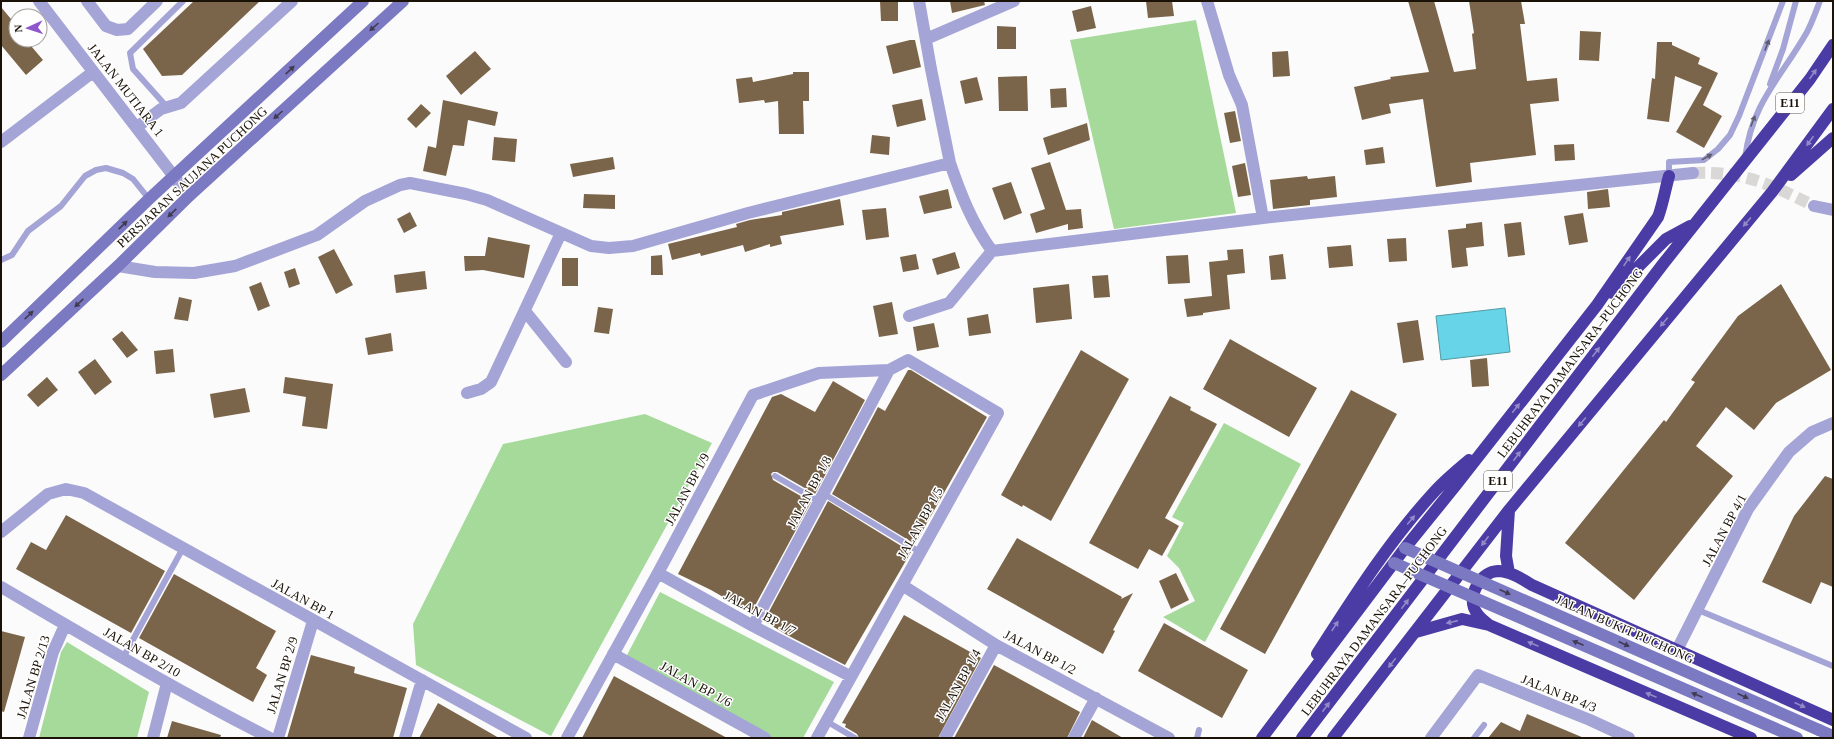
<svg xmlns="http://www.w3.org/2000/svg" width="1834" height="739" viewBox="0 0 1834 739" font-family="Georgia,serif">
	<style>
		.green { fill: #a6da9a }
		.water { fill: #68d4e8; stroke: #519aa4 }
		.building { fill: #7b654a }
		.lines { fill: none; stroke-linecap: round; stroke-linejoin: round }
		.street-tunnel { stroke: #d9d8d6; stroke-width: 12; stroke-dasharray: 12 6; stroke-linecap: butt }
		.lane { stroke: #a4a4d7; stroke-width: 6 }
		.street { stroke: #a4a4d7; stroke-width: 12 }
		.secondary { stroke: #7c79c3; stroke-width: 12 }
		.highway { stroke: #4b3ba4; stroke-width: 12 }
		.secondary-bridge { stroke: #7c79c3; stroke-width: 12 }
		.oneway { fill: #413b52 }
		.oneway2 { fill: #5f5b6f }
		.oneway3 { fill: #9389c8 }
		.labels { text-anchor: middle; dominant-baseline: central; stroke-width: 3; stroke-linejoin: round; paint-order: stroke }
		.shield { fill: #fff; stroke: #5f5951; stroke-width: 1 }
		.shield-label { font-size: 12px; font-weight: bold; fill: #1a1207 }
		.street-label { font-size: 13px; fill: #1a1207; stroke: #fff }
	</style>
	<rect width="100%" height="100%" fill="#fbfbfb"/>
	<path class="green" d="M1196 20 1236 213 1114 229 1070 40Z
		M645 414 712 443 551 736 416 665 413 624 503 444Z
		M1224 423 1301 464 1205 642 1163 617 1195 601 1179 568 1167 556 1184 523 1172 517Z
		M660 592 834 682 803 738H771L626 657Z
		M67 642 149 692 137 738H39L61 652Z"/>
	<path class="water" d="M1505 308 1510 352 1441 360 1436 316Z"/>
	<path class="building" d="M194 1H260L182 75 162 76 143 49Z
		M880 1H898V21H881Z
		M950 1H984L985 5 952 13Z
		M1146 1H1172L1174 16 1148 18Z
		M1408 1H1434L1454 72 1476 69 1472 34 1474 33 1469 1H1521L1525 24H1520L1527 81 1557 78 1559 101 1530 104 1536 155 1470 163 1472 182 1436 187 1423 99 1389 104 1391 113 1362 120 1354 87 1391 79 1390 77 1429 72Z
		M1091 6 1096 28 1077 32 1072 11Z
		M1 7 16 25V40H26L43 60 26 75 1 45Z
		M997 26 1016 27V49H997Z
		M1580 31 1601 32 1599 61 1579 60Z
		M910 40H915L921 67 893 74 886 46Z
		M1657 42H1672V45L1700 58 1698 64 1718 73 1703 105 1722 116 1704 148 1676 132 1702 87 1675 76 1669 122 1647 119 1652 78 1655 79Z
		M475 51 491 69 461 95 446 76Z
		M1288 51 1290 76 1273 77 1272 52Z
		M793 72H809V101H803L804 134H779L778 101 765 103 764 100 739 103 736 79 752 77 753 82 793 74Z
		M1027 76 1028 111H999L998 77Z
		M977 77 983 100 965 104 960 81Z
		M1066 88 1067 107 1051 108 1050 89Z
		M922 99 926 120 897 127 892 105Z
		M443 100 498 112 495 126 468 120 464 146 453 145 446 176 423 171 428 146 436 148Z
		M421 104 431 113 416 128 407 119Z
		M1235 111 1241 141 1230 143 1224 113Z
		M1087 123 1090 140 1048 155 1043 138Z
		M872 135 890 137 889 155 870 153Z
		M494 137 517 139 515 162 492 160Z
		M1574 144 1575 160 1555 161 1554 145Z
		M1383 147 1385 163 1366 165 1364 150Z
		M613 157 615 169 573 177 570 164Z
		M1050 162 1066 210 1081 209 1083 228 1068 230V224L1036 233 1030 214 1045 209 1031 168Z
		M1245 163 1251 195 1238 197 1232 166Z
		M1307 176 1308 179 1335 176 1337 197 1310 200V205L1273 209 1270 180Z
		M1011 182 1022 213 1004 220 992 188Z
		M948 189 952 208 924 214 919 196Z
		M1608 189 1610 207 1588 209 1587 192Z
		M584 194 615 195V209L583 208Z
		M840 199 844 225 780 236 782 244 770 247V244L745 252 743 245 701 256 700 253 672 260 668 244 737 227 736 224 750 220 782 215V212Z
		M886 208 889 237 866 240 862 210Z
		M410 212 417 226 404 233 397 219Z
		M1583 213 1588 242 1569 245 1564 216Z
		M1482 222 1484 246 1466 248 1468 266 1452 268 1448 230 1466 228V224Z
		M1521 222 1525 255 1508 257 1504 224Z
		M488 237 530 245 524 278 483 270 465 271 464 256H485Z
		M1406 238 1407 261 1389 262 1387 239Z
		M1351 245 1353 266 1329 268 1327 247Z
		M334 249 353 285 336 294 318 257Z
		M1243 249 1245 273 1227 275 1230 309 1203 313V315L1187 317 1184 299 1212 296 1209 262 1228 260 1227 250Z
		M955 252 960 268 937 275 932 259Z
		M916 254 919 269 903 272 900 257Z
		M1283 254 1286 279 1271 280 1269 256Z
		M662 255 663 275H651V256Z
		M1188 255 1190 283 1168 284 1166 256Z
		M562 258H578V286H562Z
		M295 268 300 284 289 288 284 272Z
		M425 271 427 289 396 293 394 275Z
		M1108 275 1110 297 1094 298 1092 276Z
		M261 282 270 306 258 311 249 287Z
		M1069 284 1072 319 1036 323 1033 288Z
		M1781 284 1831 370 1776 403 1754 430 1726 407 1696 446 1733 476 1634 600 1565 543 1664 420 1666 422 1695 382 1691 380 1738 316Z
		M179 297 192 300 188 321 174 319Z
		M892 302 898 334 879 337 873 306Z
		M598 307 613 309 609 334 594 332Z
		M988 314 991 333 969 336 967 318Z
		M1418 320 1424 360 1403 363 1397 323Z
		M934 323 939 347 917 351 913 327Z
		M122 331 138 350 127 358 112 339Z
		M391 333 393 351 368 355 365 338Z
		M1230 339 1317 388 1289 437 1203 389Z
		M173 349 175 372 156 374 154 351Z
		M1081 350 1129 379 1051 521 1023 505 1022 507 1001 495Z
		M1487 358 1489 386 1472 387 1470 360Z
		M95 359 112 382 95 395 78 372Z
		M908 370H911L987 417 915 544 832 494 878 407 885 411Z
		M47 377 58 390 38 407 27 395Z
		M285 377 333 384 327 429 302 426 306 397 283 393Z
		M833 381 865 400 815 494 777 472H773L771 474 773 480 811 502 751 613 711 590 678 574 772 397 781 394 815 412Z
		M245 388 250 412 214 418 210 394Z
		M1351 390 1397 414 1265 654 1220 629Z
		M1170 396 1191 407 1190 410 1217 424 1165 518 1179 526 1162 556 1149 549 1138 569 1089 543Z
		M1825 476 1833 479V587L1821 582 1811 604 1762 582 1794 516Z
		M828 501 911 552 845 665 787 635 764 621Z
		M66 515 165 571 131 633 16 569 31 542 46 550Z
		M1017 538 1122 597 1121 599 1133 593 1113 630 1115 631 1103 654 987 589Z
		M1176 573 1189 600 1171 609 1159 581Z
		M174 574 276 631 256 668 267 675 253 702 139 638Z
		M904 615 981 658 938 738H859L857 734 845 727 846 724 842 723Z
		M1164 623 1248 670 1222 718 1138 671Z
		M1 631 25 637 4 712 1 711Z
		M311 655 355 667 354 673 407 688 393 738H287Z
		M994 665 1080 712 1067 738H954Z
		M614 676 727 738H582Z
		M438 703 473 723 499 738H419Z
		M1527 714 1584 738H1488L1501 722 1520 731Z
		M1092 720 1123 738H1083Z
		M172 721 221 735 220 738H167Z"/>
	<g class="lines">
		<path class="street-tunnel" d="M1693 173C1744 171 1770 184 1814 206"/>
		<path class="lane" d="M1770 84 1783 49 1796 1
			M167 107 133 69 130 53 183 1
			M1745 158C1752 102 1781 78 1807 32 1812 23 1816 11 1820 1
			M1669 176V162L1704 160 1718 149 1730 135 1739 116 1783 1
			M1 260 12 255 28 231 61 206 85 176 96 170 106 168 123 173 133 179 149 199
			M775 476 820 502
			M824 494 920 552
			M1698 610 1833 666
			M123 658 183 548
			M826 721 855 738
			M1197 738 1199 730
			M1474 738 1484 725"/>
		<path class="street" d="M39 1 189 196
			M87 1 106 26 117 30 128 29 157 1
			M919 1 931 69 950 163
			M1207 1 1229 75 1242 105 1263 218
			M926 39 1014 1
			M137 127 161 109 181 103 292 1
			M1 142 93 72
			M1814 206 1833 210
			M118 266 155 272 194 273 235 266 317 235 365 201 400 185 410 183 466 194 487 200 591 246 609 248 633 246 748 213 950 163C961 195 972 223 992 251L1263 218 1693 173
			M525 311 566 362
			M909 316 949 303 992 251
			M467 393 481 389 491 382 561 233
			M1 532 48 494 66 489 84 493 526 738
			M658 573 753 626 850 676
			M902 585 996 645 1169 738
			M1 587C90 639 179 692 270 738
			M753 626 889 370
			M1677 650 1748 509 1789 452 1812 432 1833 423
			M613 654 765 738
			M29 738 53 652 65 625
			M153 738 167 683
			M278 738 313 621
			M405 738 422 680
			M567 738 658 573 753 395 819 373 889 370 908 360 998 413 817 738
			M945 738 996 645
			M1074 738 1096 698
			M1431 738 1478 675 1590 720 1629 738"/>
		<path class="secondary" d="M1 342 149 199 363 1
			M1 375 118 266 189 196 403 1
			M1819 730 1833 736"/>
		<path class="highway" d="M1791 175 1833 138
			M1612 293 1666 239 1690 226
			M1509 510 1506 556 1509 573
			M1489 625C1483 620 1477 616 1474 608 1469 593 1481 572 1498 571 1510 571 1522 579 1532 585L1833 720
			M1416 632 1462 619 1489 625 1751 738
			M1317 654C1353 598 1389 541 1435 491 1445 480 1457 470 1469 460
			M1262 738 1405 548 1456 485 1597 305 1658 217C1663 204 1665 190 1669 176
			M1302 738 1663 264 1810 79 1833 45
			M1333 738 1509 510 1772 192 1833 109"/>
		<path class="secondary-bridge" d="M1405 548 1819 730
			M1394 563 1797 738"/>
	</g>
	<defs><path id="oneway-solid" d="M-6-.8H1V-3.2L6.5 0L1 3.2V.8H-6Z"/></defs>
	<g class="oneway">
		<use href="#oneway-solid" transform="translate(374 27) rotate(138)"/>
		<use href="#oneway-solid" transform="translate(290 70) rotate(-43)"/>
		<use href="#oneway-solid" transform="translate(278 115) rotate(138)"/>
		<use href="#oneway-solid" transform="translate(172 213) rotate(136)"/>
		<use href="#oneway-solid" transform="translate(123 225) rotate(-44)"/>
		<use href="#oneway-solid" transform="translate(79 303) rotate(137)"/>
		<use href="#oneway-solid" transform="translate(29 315) rotate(-44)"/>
		<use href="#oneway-solid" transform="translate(1505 592) rotate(24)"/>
		<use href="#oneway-solid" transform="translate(1578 643) rotate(-157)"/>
		<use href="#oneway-solid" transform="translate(1624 644) rotate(24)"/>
		<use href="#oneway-solid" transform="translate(1697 695) rotate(-157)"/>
		<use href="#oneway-solid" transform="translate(1743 696) rotate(24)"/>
	</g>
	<g class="oneway2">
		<use href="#oneway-solid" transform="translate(1767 45) rotate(-69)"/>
		<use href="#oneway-solid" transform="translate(1753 121) rotate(-69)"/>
		<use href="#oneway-solid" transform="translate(1707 157) rotate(-29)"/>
	</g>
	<g class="oneway3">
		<use href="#oneway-solid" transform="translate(1813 74) rotate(-55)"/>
		<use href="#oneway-solid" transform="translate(1810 141) rotate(126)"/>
		<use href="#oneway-solid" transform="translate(1747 222) rotate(130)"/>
		<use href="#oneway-solid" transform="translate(1627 261) rotate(-56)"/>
		<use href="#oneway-solid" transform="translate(1664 322) rotate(130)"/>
		<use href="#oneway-solid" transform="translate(1596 352) rotate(-53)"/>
		<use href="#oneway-solid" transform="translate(1516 408) rotate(-52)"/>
		<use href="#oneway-solid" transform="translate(1582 422) rotate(130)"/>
		<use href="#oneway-solid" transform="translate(1517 456) rotate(-53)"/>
		<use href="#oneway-solid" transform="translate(1411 520) rotate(-50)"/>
		<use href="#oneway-solid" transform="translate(1485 541) rotate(127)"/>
		<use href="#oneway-solid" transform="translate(1405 604) rotate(-53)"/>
		<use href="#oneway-solid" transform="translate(1452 622) rotate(167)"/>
		<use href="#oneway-solid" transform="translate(1335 626) rotate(-57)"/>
		<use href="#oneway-solid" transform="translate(1533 644) rotate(-157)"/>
		<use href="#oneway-solid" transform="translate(1392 663) rotate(128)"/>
		<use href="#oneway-solid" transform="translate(1651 695) rotate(-157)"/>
		<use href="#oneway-solid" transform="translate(1800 705) rotate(24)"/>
		<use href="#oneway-solid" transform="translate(1326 707) rotate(-53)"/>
	</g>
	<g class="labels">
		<g class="shield">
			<rect x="1776" y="93" width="28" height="20" rx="3"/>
			<rect x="1484" y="471" width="28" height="20" rx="3"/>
		</g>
		<g class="shield-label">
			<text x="1790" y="103">E11</text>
			<text x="1498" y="481">E11</text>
		</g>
		<g class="street-label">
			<text transform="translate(126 90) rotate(52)">JALAN MUTIARA 1</text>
			<text transform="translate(192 177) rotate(-43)">PERSIARAN SAUJANA PUCHONG</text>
			<text transform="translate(1570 363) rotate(-53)">LEBUHRAYA DAMANSARA–PUCHONG</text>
			<text transform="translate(687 489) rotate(-62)">JALAN BP 1/9</text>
			<text transform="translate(809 492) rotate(-62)">JALAN BP 1/8</text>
			<text transform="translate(920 523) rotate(-61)">JALAN BP 1/5</text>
			<text transform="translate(1724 530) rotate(-62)">JALAN BP 4/1</text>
			<text transform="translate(303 599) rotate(29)">JALAN BP 1</text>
			<text transform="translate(760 613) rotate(28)">JALAN BP 1/7</text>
			<text transform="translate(1374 621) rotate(-53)">LEBUHRAYA DAMANSARA–PUCHONG</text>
			<text transform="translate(1625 629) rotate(24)">JALAN BUKIT PUCHONG</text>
			<text transform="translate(142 652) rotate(30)">JALAN BP 2/10</text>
			<text transform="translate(1040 652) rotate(28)">JALAN BP 1/2</text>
			<text transform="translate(282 675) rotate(-73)">JALAN BP 2/9</text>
			<text transform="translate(33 677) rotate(-73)">JALAN BP 2/13</text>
			<text transform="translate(696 684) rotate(29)">JALAN BP 1/6</text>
			<text transform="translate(958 685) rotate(-61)">JALAN BP 1/4</text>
			<text transform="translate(1559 693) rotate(22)">JALAN BP 4/3</text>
		</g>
	</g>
	<rect width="1834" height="739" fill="none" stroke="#1a1207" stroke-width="4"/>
	<g transform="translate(28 28) rotate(267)"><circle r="19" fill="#ffffff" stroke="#a3a09c"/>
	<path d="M0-3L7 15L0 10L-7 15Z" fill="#8e55cd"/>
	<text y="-6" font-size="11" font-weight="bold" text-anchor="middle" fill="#1a1207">N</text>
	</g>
</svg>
